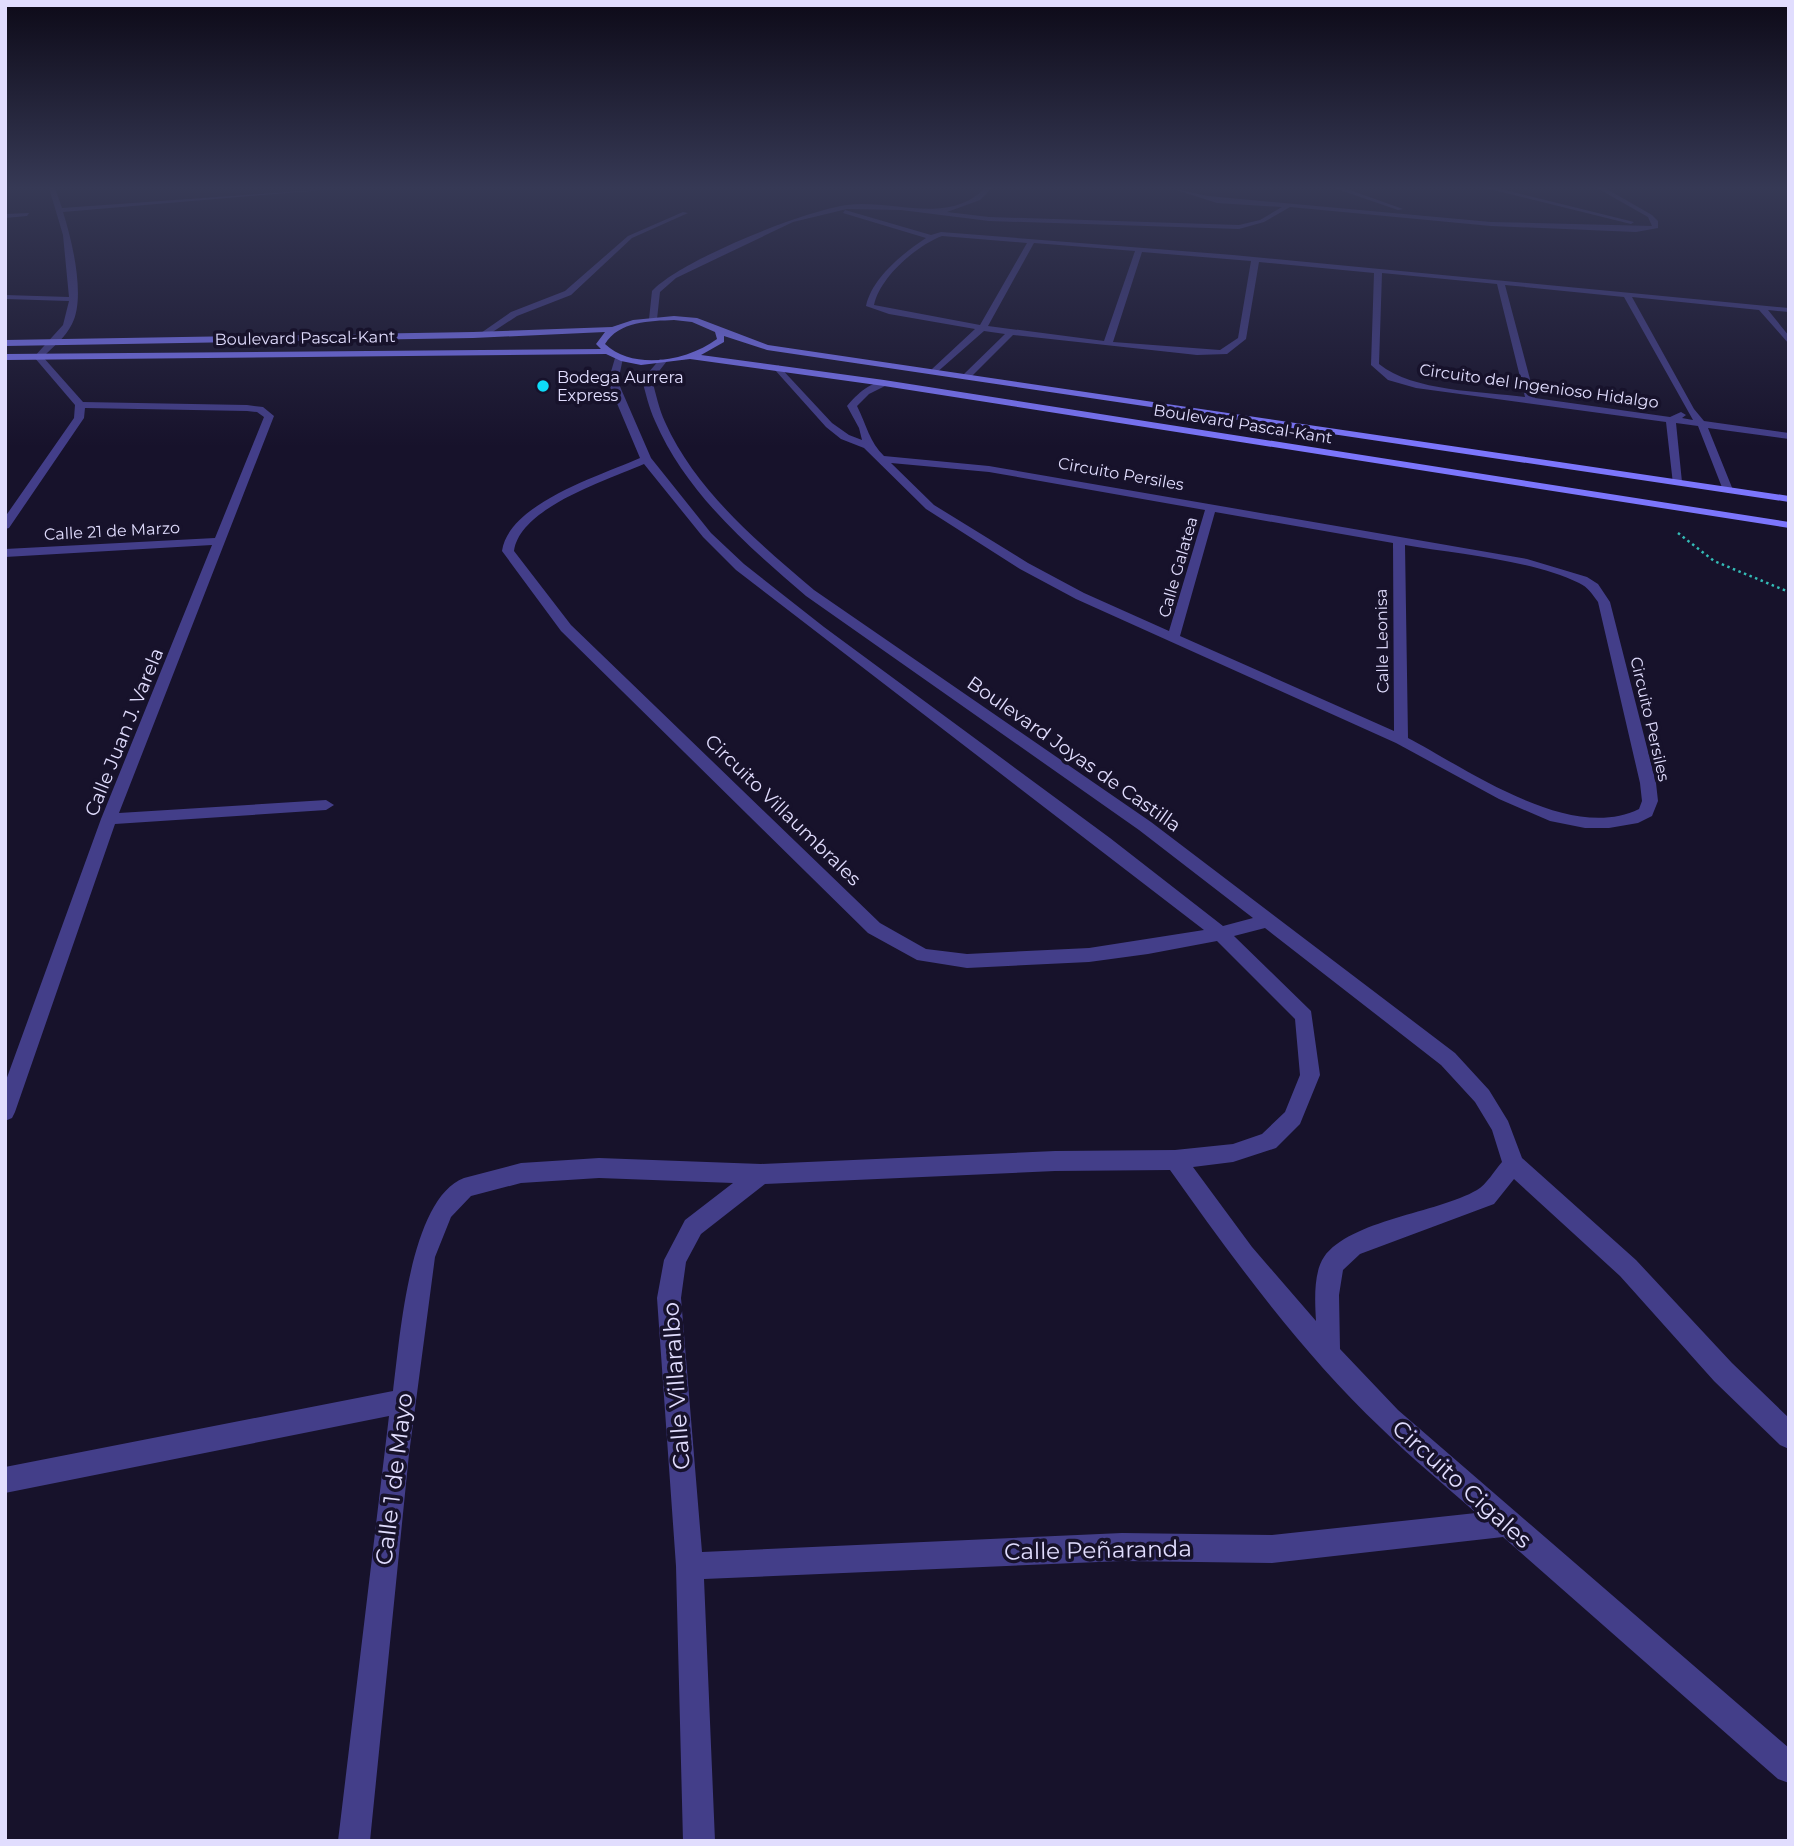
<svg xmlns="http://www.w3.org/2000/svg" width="1794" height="1846" viewBox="0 0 1794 1846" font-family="Montserrat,sans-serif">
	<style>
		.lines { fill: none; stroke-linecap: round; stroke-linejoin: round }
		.path { stroke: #34bbb6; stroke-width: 2.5; stroke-dasharray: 2.5 3.5; stroke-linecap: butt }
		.street { fill: #433e89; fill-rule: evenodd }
		.secondary { fill: #7c76fc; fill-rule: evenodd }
		.poi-dot { fill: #0edcf9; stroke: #17122b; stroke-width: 2.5 }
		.labels { text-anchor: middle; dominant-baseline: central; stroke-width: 7; stroke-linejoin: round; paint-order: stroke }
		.far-street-label { font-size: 16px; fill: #e1ddfe; stroke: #17122b }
		.far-poi-label { font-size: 16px; fill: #e1ddfe; stroke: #17122b; text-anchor: start }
		.street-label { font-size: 19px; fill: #e1ddfe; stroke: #17122b }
		.near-street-label { font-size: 23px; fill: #e1ddfe; stroke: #17122b }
	</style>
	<rect width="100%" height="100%" fill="#17122b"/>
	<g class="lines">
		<path class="path" d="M1678 533 1714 561 1789 592"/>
		<path class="street" d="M49 188H55L62 208 345 188 63 212C72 240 86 298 72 324 65 338 53 347 43 357L83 402 247 405 263 407 274 416 119 813 326 800 334 805 326 810 115 824 15 1112 12 1118 5 1121V1083L101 819 212 545 5 557V549L215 538 264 417 257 412 247 411 85 408 84 418 9 528 5 529V517L74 418 75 405 34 357 63 325 69 301 5 299V295L69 297 63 235Z
			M985 188H992L980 200 947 212 989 217 1239 225 1260 220 1282 207 1217 203 1170 188 1208 196 1491 222 1652 226 1648 217 1597 188H1605L1652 215 1658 221V228L1636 232 1491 226 1290 207 1264 222 1239 229 989 221 901 210 847 209 793 222 676 278 660 292 657 319 653 321 649 319 652 291C681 260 803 211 847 205 893 199 948 226 985 188Z
			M1334 188H1344L1403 209 1398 210Z
			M1485 188H1497L1634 222 1631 224Z
			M845 210 931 235 941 232 1233 255 1789 308V312L1768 310 1789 336V344L1759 310 1632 297 1694 409 1704 421 1789 433V439L1708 428 1733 490 1728 493 1723 490 1698 426 1676 423 1682 482 1673 484 1666 422 1416 388 1388 380 1371 365 1374 273 1259 262 1246 339 1227 354 1197 355 1013 335 970 378H964V374L1005 334 984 331 935 374 932 369 975 329 889 314 866 306C872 278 903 253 926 238L843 213ZM942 236 1027 243 980 325 874 305C880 277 916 246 942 236ZM1034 243 1135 251 1104 341 988 326ZM1142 252 1251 261 1238 338 1220 350 1113 342ZM1382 273 1497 284 1525 397C1481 391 1414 392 1379 364ZM1505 285 1624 297 1693 420 1682 418 1686 415 1681 412 1670 417 1535 398Z
			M683 212 688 213 632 238 571 295 517 316 485 337 478 335 511 312 565 291 628 236Z
			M29 213 27 216 5 218V214Z
			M619 355 623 358 618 382 651 458 711 533 744 564 824 627 1110 838 1223 926 1253 918 1139 830 806 596C748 546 686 493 655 421 649 408 646 394 642 380L660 359 667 361 652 380C656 394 659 409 665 422 696 491 758 542 814 590L1151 822 1455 1053 1489 1090 1508 1121 1522 1158 1636 1260 1732 1363 1789 1418V1449L1780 1445 1714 1381 1620 1276 1514 1179 1494 1204 1360 1254 1343 1270 1339 1295 1340 1349 1398 1410 1789 1748V1783L1778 1779 1503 1537 1272 1563 1122 1561 704 1579 715 1841H683L676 1566 657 1298 664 1260 685 1220 733 1183 599 1178 521 1183 471 1196 451 1217 435 1257 409 1454 370 1841H338L389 1416 5 1493V1467L393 1391C400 1339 409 1199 464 1178L521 1163 599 1158 761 1164 1055 1151 1175 1150 1233 1144 1262 1134 1285 1112 1300 1075 1295 1019 1217 941 1148 954 1089 962 967 968 917 960 868 933 561 631 502 551C509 503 600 476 640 458L608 382 615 358ZM644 464 703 537 736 570 1204 930 1089 948 967 954 926 949 880 923 571 625 514 551C520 507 608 480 644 464ZM1265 928 1441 1065 1475 1102 1492 1130 1502 1162C1495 1170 1486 1185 1477 1190 1437 1213 1350 1220 1324 1257 1313 1273 1315 1303 1316 1321L1252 1247 1193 1167 1233 1162 1276 1148 1300 1124 1320 1075 1311 1011 1234 936ZM1170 1170C1234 1260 1301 1352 1381 1428 1411 1458 1445 1485 1476 1513L1272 1535 1122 1533 702 1552 681 1298 686 1262 701 1234 765 1184 1055 1171Z
			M778 365 832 423 849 435 862 440 859 428 847 406C857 394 871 381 887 381V385L869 394 857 406C866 424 870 443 884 456L989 466 1527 559 1587 577 1598 584 1610 602 1656 783 1658 801 1652 816 1638 823 1609 828H1585L1550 821 1499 799 1396 743 1076 599 1020 569 926 509 864 448 841 439 826 427 775 370ZM891 463 989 472 1205 510 1169 631 1084 593 1028 563 934 505ZM1215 512 1393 543 1394 731 1180 636ZM1405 545C1457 554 1532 560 1579 583 1588 587 1592 594 1598 602L1640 783 1642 801 1639 809C1570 843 1469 770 1408 738Z"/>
		<path class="secondary" d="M674 316 697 318 768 345 1789 496V502L767 350 724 336V342L701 355 884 380 1789 522V528L884 386 690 359 641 365 621 361 606 354 5 360V354L601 349 596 344 605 332 473 338 5 346V340L473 332 612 327 633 320ZM674 320 692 322 715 332 717 339C687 361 634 371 605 344 619 321 650 321 674 320Z"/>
	</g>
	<linearGradient id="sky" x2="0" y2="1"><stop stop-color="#0d0a18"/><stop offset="0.42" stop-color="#363955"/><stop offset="1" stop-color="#363955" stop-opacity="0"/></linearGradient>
	<rect width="1794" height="447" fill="url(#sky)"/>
	<circle class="poi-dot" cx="543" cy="386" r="7"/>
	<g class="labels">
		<g class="far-street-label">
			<text transform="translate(305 338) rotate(-1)">Boulevard Pascal-Kant</text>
			<text transform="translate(1539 386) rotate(8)">Circuito del Ingenioso Hidalgo</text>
			<text transform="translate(1243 424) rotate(9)">Boulevard Pascal-Kant</text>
			<text transform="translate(1121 474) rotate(10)">Circuito Persiles</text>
			<text transform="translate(112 531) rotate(-3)">Calle 21 de Marzo</text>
			<text transform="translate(1178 567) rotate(-74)">Calle Galatea</text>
			<text transform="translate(1382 641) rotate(-91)">Calle Leonisa</text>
			<text transform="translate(1650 719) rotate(77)">Circuito Persiles</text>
		</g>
		<g class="far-poi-label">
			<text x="557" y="377">Bodega Aurrera<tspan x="557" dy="18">Express</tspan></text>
		</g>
		<g class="street-label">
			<text transform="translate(124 732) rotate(-68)">Calle Juan J. Varela</text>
			<text transform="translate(1074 754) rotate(35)">Boulevard Joyas de Castilla</text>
			<text transform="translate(783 810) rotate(44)">Circuito Villaumbrales</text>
		</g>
		<g class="near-street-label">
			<text transform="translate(676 1386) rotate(-94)">Calle Villaralbo</text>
			<text transform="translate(394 1479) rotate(-83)">Calle 1 de Mayo</text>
			<text transform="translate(1462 1484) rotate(42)">Circuito Cigales</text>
			<text transform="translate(1098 1550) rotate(-1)">Calle Peñaranda</text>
		</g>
	</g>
	<rect width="1794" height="1846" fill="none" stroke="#e1ddfe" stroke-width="14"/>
</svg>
